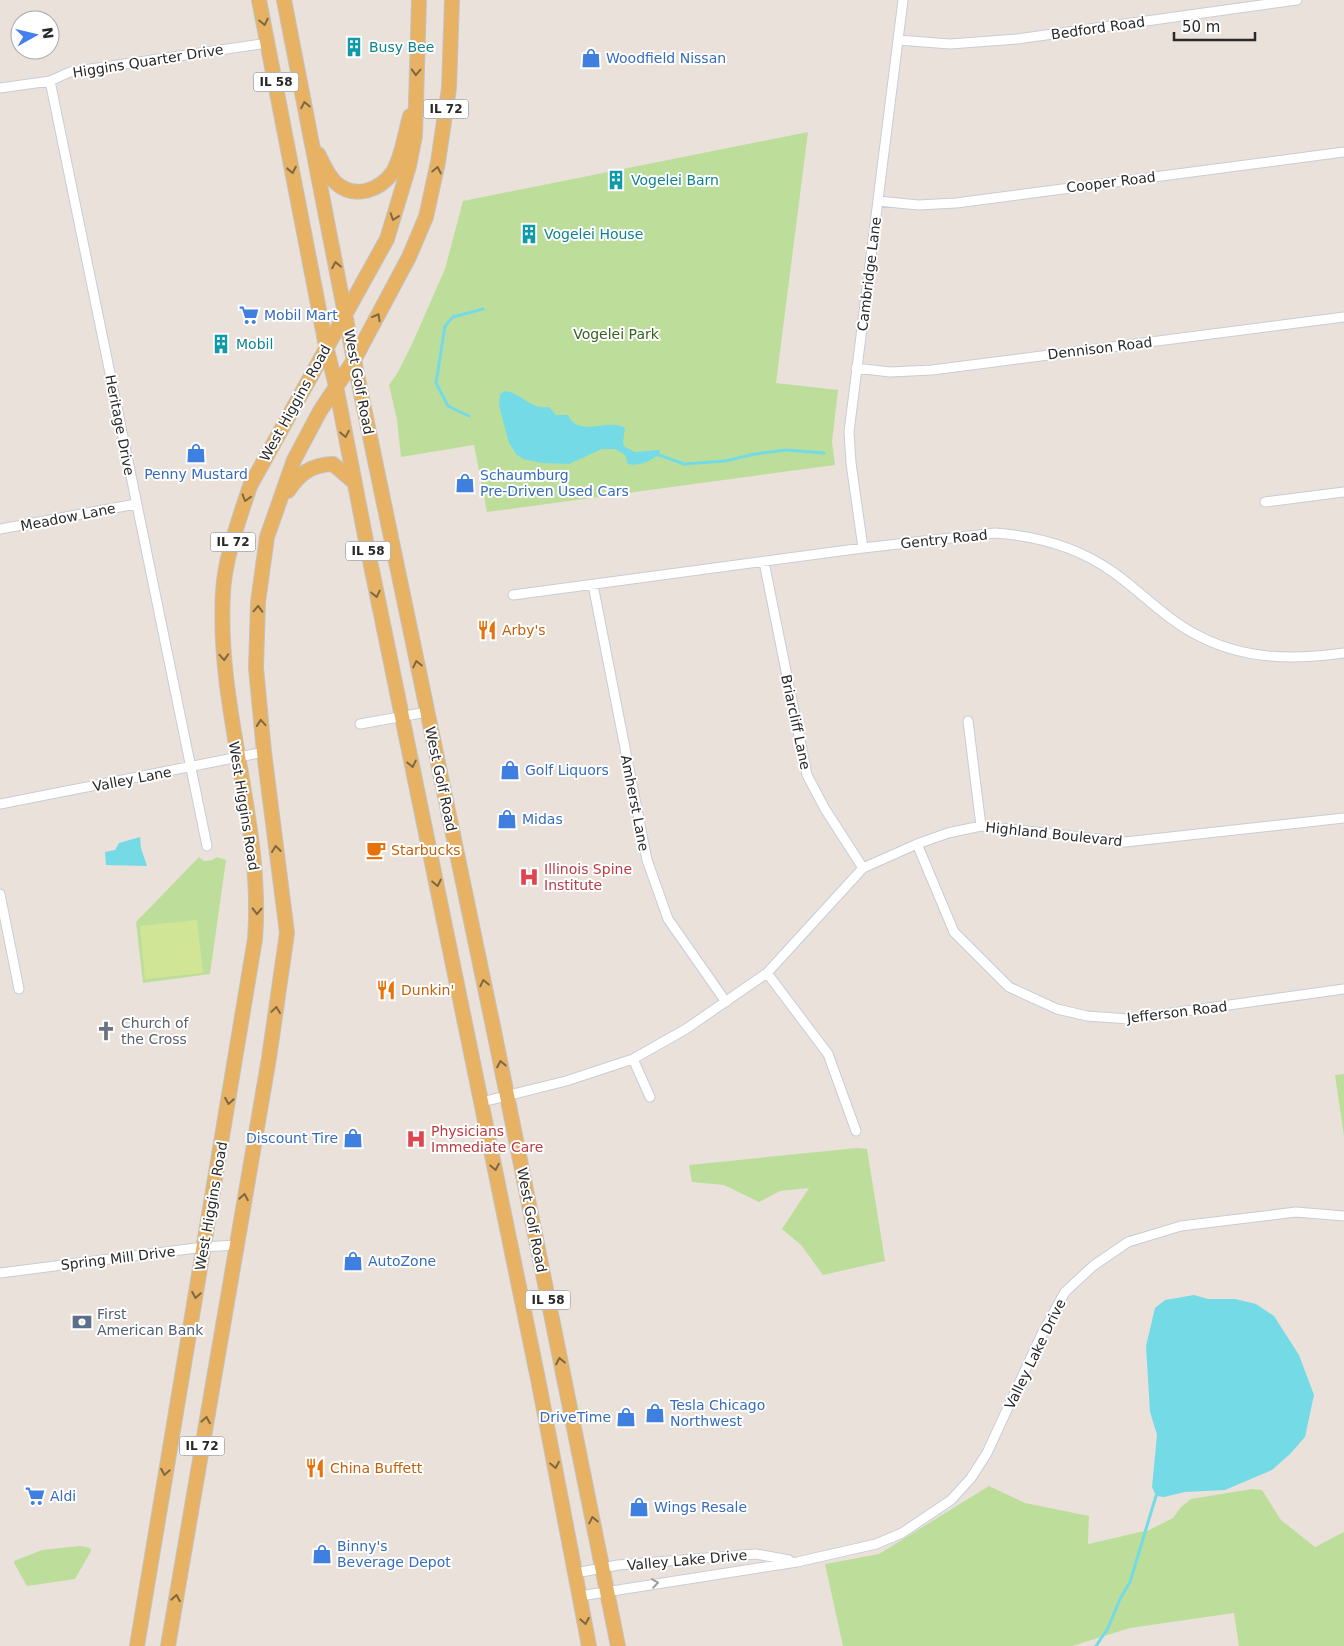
<svg xmlns="http://www.w3.org/2000/svg" width="1344" height="1646" viewBox="0 0 1344 1646" font-family="'DejaVu Sans',sans-serif">
	<style>
		.green { fill: #bdde9b }
		.pitch { fill: #d1e597 }
		.water { fill: #74dbe6 }
		.lines { fill: none; stroke-linecap: round; stroke-linejoin: round }
		.stream { stroke: #74dbe6; stroke-width: 3 }
		.street-casing { stroke: #c7cdd6; stroke-width: 11 }
		.primary-casing { stroke: #c3c3c3; stroke-width: 16 }
		.street { stroke: #fff; stroke-width: 9 }
		.primary { stroke: #e7b263; stroke-width: 14 }
		.oneway { stroke: #7e6743 }
		.oneway2 { stroke: #9f9f9f }
		.labels { text-anchor: middle; dominant-baseline: central; stroke-width: 4; stroke-linejoin: round; paint-order: stroke }
		.shield { fill: #fff; stroke: #696969; stroke-width: 1 }
		.shield-label { font-size: 12px; font-weight: bold; fill: #292929 }
		.street-label { font-size: 14px; fill: #292929; stroke: #fff }
		.culture-label { font-size: 14px; fill: #0d838f; stroke: #fff; text-anchor: start }
		.shop-label { font-size: 14px; fill: #366cbe; stroke: #fff; text-anchor: start }
		.park-label { font-size: 14px; fill: #37611e; stroke: #fff }
		.food-label { font-size: 14px; fill: #c56008; stroke: #fff; text-anchor: start }
		.health-label { font-size: 14px; fill: #be3a42; stroke: #fff; text-anchor: start }
		.worship-label { font-size: 14px; fill: #5b616d; stroke: #fff; text-anchor: start }
		.service-label { font-size: 14px; fill: #4e5e75; stroke: #fff; text-anchor: start }
	</style>
	<rect width="100%" height="100%" fill="#eae1db"/>
	<path class="green" d="M808 132 776 383 838 390 832 442 835 465 487 512 474 445 401 457 397 420 389 385 398 372 412 344 445 269 463 201Z
		M199 857 204 861 212 860 217 857 226 860 210 974 143 983 136 922Z
		M1344 1074V1136L1335 1075Z
		M857 1148 867 1149 885 1261 823 1275 801 1245 782 1229 809 1188 780 1191 759 1202 724 1185 692 1182 689 1165Z
		M989 1486 1025 1503 1089 1516 1088 1544 1149 1530 1173 1518 1181 1507 1191 1499 1252 1489 1262 1490 1281 1520 1315 1547 1344 1532V1646H1239L1234 1613 1130 1628 1072 1646H843L825 1564 879 1554Z
		M80 1546 90 1548 91 1551 75 1579 27 1586 14 1563V1561L42 1550Z"/>
	<path class="pitch" d="M197 920 203 973 145 979 140 926Z"/>
	<path class="water" d="M505 391C522 393 530 410 549 407L556 415H568C579 439 610 417 625 428L623 443 625 447 635 452 658 450H660L659 455C650 461 638 467 628 464L625 455 615 449H602L569 464 542 463 523 459 516 454 509 443 499 406 500 394Z
		M140 837 141 848 147 866 106 865 105 852 115 850 119 843Z
		M1194 1295 1208 1299H1235L1256 1304 1274 1316 1299 1355 1314 1395 1305 1437 1290 1454 1272 1470 1225 1490 1185 1492 1164 1497 1156 1496 1152 1487 1157 1435 1150 1412 1146 1346 1155 1308 1165 1300Z"/>
	<g class="lines">
		<path class="stream" d="M469 416 448 406 436 383 445 326 453 317 483 309
			M659 455 684 464 725 461 755 454 786 450 824 453
			M1096 1646 1108 1628 1120 1599 1130 1582 1156 1496"/>
		<defs>
			<path id="street" d="M898 40 950 44 1017 39 1297 0
				M50 81 207 846
				M0 88 50 81 70 72 268 43
				M878 201 918 205 956 203 1344 152
				M856 368 890 372 932 370 1344 317
				M1265 502 1344 492
				M0 529 136 504
				M863 548 851 463 849 432 903 0
				M764 562 807 775 825 809 863 868
				M593 585 647 860 668 919 726 1002
				M513 595 863 548 995 533C1038 536 1078 547 1113 572 1141 592 1165 618 1195 634 1243 660 1292 660 1344 653
				M968 721 981 826
				M360 724 427 712
				M0 804 264 752
				M917 844 954 932 1009 987 1057 1009 1087 1016 1129 1019 1344 989
				M0 894 19 989
				M767 973 828 1054 856 1131
				M633 1059 650 1097
				M482 1102 566 1081 633 1059 686 1029 767 973 863 868 917 844 948 833 981 826 1125 842 1344 818
				M0 1273 204 1247 236 1245
				M576 1573 618 1565 756 1554 789 1560
				M580 1596 797 1562 876 1544 902 1533 951 1500 971 1478 987 1453 1041 1336 1065 1292 1093 1266 1128 1242 1181 1226 1296 1212 1344 1216"/>
			<path id="primary" d="M259 0 326 346 336 386 367 546 539 1384 589 1646
				M284 0 354 360 494 1031 618 1646
				M318 154C323 163 328 176 336 183 355 200 380 190 393 172 402 157 405 134 410 116
				M288 491C300 473 311 465 333 464L355 483
				M137 1646 255 939C264 823 216 710 223 592 225 557 239 520 250 486L387 239 409 166 415 136 419 0
				M168 1646 269 1058 287 933 264 752 256 668 258 602 267 537 294 460 320 411 354 360 409 257 426 217 438 162 449 88 452 0"/>
		</defs>
		<use href="#street" class="street-casing"/>
		<use href="#primary" class="primary-casing"/>
		<use href="#street" class="street"/>
		<use href="#primary" class="primary"/>
	</g>
	<defs><path id="oneway-chevron" d="M-2-3.5L2.5 0L-2 3.5" fill="none" stroke-width="1.6" stroke-linecap="round" stroke-linejoin="round" transform="scale(1.25)"/></defs>
	<g class="oneway">
		<use href="#oneway-chevron" transform="translate(264 22) rotate(78)"/>
		<use href="#oneway-chevron" transform="translate(416 72) rotate(92)"/>
		<use href="#oneway-chevron" transform="translate(305 105) rotate(-101)"/>
		<use href="#oneway-chevron" transform="translate(292 170) rotate(79)"/>
		<use href="#oneway-chevron" transform="translate(437 170) rotate(-78)"/>
		<use href="#oneway-chevron" transform="translate(394 217) rotate(109)"/>
		<use href="#oneway-chevron" transform="translate(336 265) rotate(-101)"/>
		<use href="#oneway-chevron" transform="translate(377 317) rotate(-61)"/>
		<use href="#oneway-chevron" transform="translate(345 434) rotate(79)"/>
		<use href="#oneway-chevron" transform="translate(246 498) rotate(107)"/>
		<use href="#oneway-chevron" transform="translate(376 594) rotate(78)"/>
		<use href="#oneway-chevron" transform="translate(258 609) rotate(-88)"/>
		<use href="#oneway-chevron" transform="translate(224 657) rotate(86)"/>
		<use href="#oneway-chevron" transform="translate(417 664) rotate(-102)"/>
		<use href="#oneway-chevron" transform="translate(261 723) rotate(-95)"/>
		<use href="#oneway-chevron" transform="translate(412 764) rotate(78)"/>
		<use href="#oneway-chevron" transform="translate(276 849) rotate(-97)"/>
		<use href="#oneway-chevron" transform="translate(437 883) rotate(78)"/>
		<use href="#oneway-chevron" transform="translate(257 911) rotate(91)"/>
		<use href="#oneway-chevron" transform="translate(484 983) rotate(-102)"/>
		<use href="#oneway-chevron" transform="translate(276 1010) rotate(-82)"/>
		<use href="#oneway-chevron" transform="translate(501 1064) rotate(-101)"/>
		<use href="#oneway-chevron" transform="translate(229 1101) rotate(100)"/>
		<use href="#oneway-chevron" transform="translate(495 1167) rotate(79)"/>
		<use href="#oneway-chevron" transform="translate(244 1197) rotate(-80)"/>
		<use href="#oneway-chevron" transform="translate(196 1295) rotate(100)"/>
		<use href="#oneway-chevron" transform="translate(560 1361) rotate(-101)"/>
		<use href="#oneway-chevron" transform="translate(206 1420) rotate(-80)"/>
		<use href="#oneway-chevron" transform="translate(555 1465) rotate(79)"/>
		<use href="#oneway-chevron" transform="translate(165 1472) rotate(100)"/>
		<use href="#oneway-chevron" transform="translate(593 1520) rotate(-102)"/>
		<use href="#oneway-chevron" transform="translate(176 1598) rotate(-80)"/>
		<use href="#oneway-chevron" transform="translate(585 1621) rotate(80)"/>
	</g>
	<use class="oneway2" href="#oneway-chevron" transform="translate(655 1583) rotate(-9)"/>
	<defs>
		<symbol id="building-bare" viewBox="-9 -9 18 18"><path d="M-4-6H4V6H1V3H-1V6H-4ZM-2.5-4.3h1.7v1.8h-1.7ZM.8-4.3h1.7v1.8H.8ZM-2.5-1h1.7V.8h-1.7ZM.8-1h1.7V.8H.8Z" fill="#0f9aa8" stroke="#fff" stroke-width="2.5" paint-order="stroke"/></symbol>
		<symbol id="shop-bare" viewBox="-9 -9 18 18"><path d="M-5-2.5h2.3a2.7 3.5 0 0 1 5.4 0H5L5.5 6h-11ZM-1.5-2.5h3a1.5 2.3 0 0 0-3 0Z" fill="#3f7fe0" stroke="#fff" stroke-width="2.5" paint-order="stroke"/></symbol>
		<symbol id="supermarket-bare" viewBox="-9 -9 18 18"><path d="M-6-5.5h2.5l.6 2H6L4.5 2H-2.5L-4.4-4H-6ZM-1.5 3.2a1.3 1.3 0 1 0 .1 0ZM3 3.2a1.3 1.3 0 1 0 .1 0Z" fill="#3f7fe0" stroke="#fff" stroke-width="2.5" paint-order="stroke"/></symbol>
		<symbol id="restaurant-bare" viewBox="-9 -9 18 18"><path d="M-5-6h1v4h1v-4h1v4h1v-4h1v5L-1.5 .5V6h-2V.5L-5-1ZM5-6V6H3V1.5H1.5Q1.5-4 5-6Z" fill="#e8710a" stroke="#fff" stroke-width="2.5" paint-order="stroke"/></symbol>
		<symbol id="cafe-bare" viewBox="-9 -9 18 18"><path d="M-5.5-4.5H6V0H3Q3 3.5 0 3.5H-2.5Q-5.5 3.5-5.5 0ZM3-3.2v2h1.7v-2ZM-6 4.5H4V6H-6Z" fill="#e8710a" stroke="#fff" stroke-width="2.5" paint-order="stroke"/></symbol>
		<symbol id="hospital-bare" viewBox="-9 -9 18 18"><path d="M-5-5h3v3.5h4V-5h3V5h-3V1.5h-4V5h-3Z" fill="#e0444e" stroke="#fff" stroke-width="2.5" paint-order="stroke"/></symbol>
		<symbol id="church-bare" viewBox="-9 -9 18 18"><path d="M-1.2-6h2.4v3.5h3.3v2.4h-3.3V6h-2.4V-.1h-3.3v-2.4h3.3Z" fill="#6b7280" stroke="#fff" stroke-width="2.5" paint-order="stroke"/></symbol>
		<symbol id="bank-bare" viewBox="-9 -9 18 18"><path d="M-6-4H6V4H-6ZM0-2.3a2.3 2.3 0 1 0 0 4.6a2.3 2.3 0 1 0 0-4.6Z" fill="#5c6f8a" stroke="#fff" stroke-width="2.5" paint-order="stroke"/></symbol>
	</defs>
	<g fill-rule="evenodd">
		<use href="#building-bare" x="340" y="33" width="28" height="28"/>
		<use href="#shop-bare" x="577" y="44" width="28" height="28"/>
		<use href="#building-bare" x="602" y="166" width="28" height="28"/>
		<use href="#building-bare" x="515" y="220" width="28" height="28"/>
		<use href="#supermarket-bare" x="235" y="301" width="28" height="28"/>
		<use href="#building-bare" x="207" y="330" width="28" height="28"/>
		<use href="#shop-bare" x="182" y="439" width="28" height="28"/>
		<use href="#shop-bare" x="451" y="469" width="28" height="28"/>
		<use href="#restaurant-bare" x="473" y="616" width="28" height="28"/>
		<use href="#shop-bare" x="496" y="756" width="28" height="28"/>
		<use href="#shop-bare" x="493" y="805" width="28" height="28"/>
		<use href="#cafe-bare" x="362" y="836" width="28" height="28"/>
		<use href="#hospital-bare" x="515" y="863" width="28" height="28"/>
		<use href="#restaurant-bare" x="372" y="976" width="28" height="28"/>
		<use href="#church-bare" x="92" y="1017" width="28" height="28"/>
		<use href="#shop-bare" x="339" y="1124" width="28" height="28"/>
		<use href="#hospital-bare" x="402" y="1125" width="28" height="28"/>
		<use href="#shop-bare" x="339" y="1247" width="28" height="28"/>
		<use href="#bank-bare" x="68" y="1308" width="28" height="28"/>
		<use href="#shop-bare" x="641" y="1399" width="28" height="28"/>
		<use href="#shop-bare" x="612" y="1403" width="28" height="28"/>
		<use href="#restaurant-bare" x="301" y="1454" width="28" height="28"/>
		<use href="#supermarket-bare" x="21" y="1482" width="28" height="28"/>
		<use href="#shop-bare" x="625" y="1493" width="28" height="28"/>
		<use href="#shop-bare" x="308" y="1540" width="28" height="28"/>
	</g>
	<g class="labels">
		<g class="shield">
			<rect x="253.5" y="72.5" width="45" height="19" rx="4"/>
			<rect x="423.5" y="99.5" width="45" height="19" rx="4"/>
			<rect x="210.5" y="532.5" width="45" height="19" rx="4"/>
			<rect x="345.5" y="541.5" width="45" height="19" rx="4"/>
			<rect x="525.5" y="1290.5" width="45" height="19" rx="4"/>
			<rect x="179.5" y="1436.5" width="45" height="19" rx="4"/>
		</g>
		<g class="shield-label">
			<text x="276" y="82">IL 58</text>
			<text x="446" y="109">IL 72</text>
			<text x="233" y="542">IL 72</text>
			<text x="368" y="551">IL 58</text>
			<text x="548" y="1300">IL 58</text>
			<text x="202" y="1446">IL 72</text>
		</g>
		<g class="street-label">
			<text transform="translate(1098 28) rotate(-8)">Bedford Road</text>
			<text transform="translate(148 61) rotate(-9)">Higgins Quarter Drive</text>
			<text transform="translate(1111 182) rotate(-7)">Cooper Road</text>
			<text transform="translate(869 274) rotate(-83)">Cambridge Lane</text>
			<text transform="translate(1100 348) rotate(-7)">Dennison Road</text>
			<text transform="translate(359 382) rotate(79)">West Golf Road</text>
			<text transform="translate(295 403) rotate(-61)">West Higgins Road</text>
			<text transform="translate(120 425) rotate(79)">Heritage Drive</text>
			<text transform="translate(68 517) rotate(-11)">Meadow Lane</text>
			<text transform="translate(944 539) rotate(-6)">Gentry Road</text>
			<text transform="translate(796 722) rotate(78)">Briarcliff Lane</text>
			<text transform="translate(132 779) rotate(-11)">Valley Lane</text>
			<text transform="translate(441 779) rotate(78)">West Golf Road</text>
			<text transform="translate(635 803) rotate(79)">Amherst Lane</text>
			<text transform="translate(244 806) rotate(81)">West Higgins Road</text>
			<text transform="translate(1054 834) rotate(6)">Highland Boulevard</text>
			<text transform="translate(1177 1012) rotate(-7)">Jefferson Road</text>
			<text transform="translate(211 1206) rotate(-80)">West Higgins Road</text>
			<text transform="translate(532 1220) rotate(79)">West Golf Road</text>
			<text transform="translate(118 1258) rotate(-7)">Spring Mill Drive</text>
			<text transform="translate(1035 1354) rotate(-64)">Valley Lake Drive</text>
			<text transform="translate(687 1560) rotate(-5)">Valley Lake Drive</text>
		</g>
		<g class="culture-label">
			<text x="369" y="47">Busy Bee</text>
			<text x="631" y="180">Vogelei Barn</text>
			<text x="544" y="234">Vogelei House</text>
			<text x="236" y="344">Mobil</text>
		</g>
		<g class="shop-label">
			<text x="606" y="58">Woodfield Nissan</text>
			<text x="264" y="315">Mobil Mart</text>
			<text x="196" y="474" text-anchor="middle">Penny Mustard</text>
			<text x="480" y="475">Schaumburg<tspan x="480" dy="16">Pre-Driven Used Cars</tspan></text>
			<text x="525" y="770">Golf Liquors</text>
			<text x="522" y="819">Midas</text>
			<text x="338" y="1138" text-anchor="end">Discount Tire</text>
			<text x="368" y="1261">AutoZone</text>
			<text x="670" y="1405">Tesla Chicago<tspan x="670" dy="16">Northwest</tspan></text>
			<text x="611" y="1417" text-anchor="end">DriveTime</text>
			<text x="50" y="1496">Aldi</text>
			<text x="654" y="1507">Wings Resale</text>
			<text x="337" y="1546">Binny's<tspan x="337" dy="16">Beverage Depot</tspan></text>
		</g>
		<g class="park-label">
			<text x="616" y="334">Vogelei Park</text>
		</g>
		<g class="food-label">
			<text x="502" y="630">Arby's</text>
			<text x="391" y="850">Starbucks</text>
			<text x="401" y="990">Dunkin'</text>
			<text x="330" y="1468">China Buffett</text>
		</g>
		<g class="health-label">
			<text x="544" y="869">Illinois Spine<tspan x="544" dy="16">Institute</tspan></text>
			<text x="431" y="1131">Physicians<tspan x="431" dy="16">Immediate Care</tspan></text>
		</g>
		<g class="worship-label">
			<text x="121" y="1023">Church of<tspan x="121" dy="16">the Cross</tspan></text>
		</g>
		<g class="service-label">
			<text x="97" y="1314">First<tspan x="97" dy="16">American Bank</tspan></text>
		</g>
	</g>
	<g transform="translate(35 35) rotate(82)"><circle r="24" fill="#ffffff" stroke="#a9a9a9"/>
	<path d="M0-4L9 19L0 12L-9 19Z" fill="#4581ee"/>
	<text y="-8" font-size="14" font-weight="bold" text-anchor="middle" fill="#292929">N</text>
	</g>
	<path d="M1174 32v8h81v-8" fill="none" stroke="#292929" stroke-width="2.5"/>
	<text x="1182" y="32" font-size="15" fill="#292929" stroke="#ffffff" stroke-width="4" paint-order="stroke">50 m</text>
</svg>
